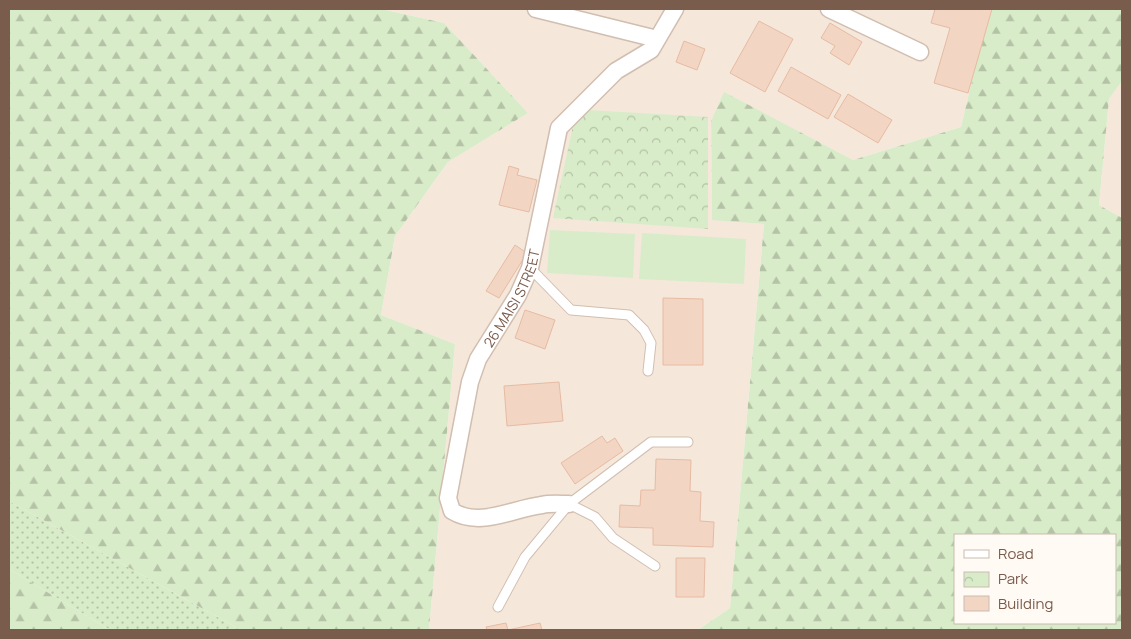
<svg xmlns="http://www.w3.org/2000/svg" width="1131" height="639" viewBox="0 0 1131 639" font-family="Manrope,sans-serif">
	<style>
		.residential { fill: #f5e8da }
		.grass { fill: url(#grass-dots) }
		.forest { fill: url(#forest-firs); fill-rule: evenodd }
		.park { fill: url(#park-crowns) }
		.pitch { fill: #d8ecc9 }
		.building { fill: #f3d5c3; stroke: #e6bba3 }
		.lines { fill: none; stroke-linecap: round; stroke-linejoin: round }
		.service-casing { stroke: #d1beb0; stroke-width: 11 }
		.minor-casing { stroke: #d1beb0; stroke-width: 19 }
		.service { stroke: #fff; stroke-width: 9 }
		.minor { stroke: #fff; stroke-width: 16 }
		.labels { text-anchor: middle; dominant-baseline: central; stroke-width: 4; stroke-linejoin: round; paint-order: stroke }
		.street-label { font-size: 14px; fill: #7a5c4d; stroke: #fffaf3 }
	</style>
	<defs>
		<pattern id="grass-dots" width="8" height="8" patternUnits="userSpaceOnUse" patternTransform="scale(1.25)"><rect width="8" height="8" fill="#d8ecc9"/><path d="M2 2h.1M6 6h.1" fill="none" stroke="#b4c2a5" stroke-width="1.8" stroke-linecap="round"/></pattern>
		<pattern id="forest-firs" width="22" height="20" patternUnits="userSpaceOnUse" patternTransform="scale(1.25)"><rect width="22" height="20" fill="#d8ecc9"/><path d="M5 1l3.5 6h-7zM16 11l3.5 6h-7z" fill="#b4c2a5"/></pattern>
		<pattern id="park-crowns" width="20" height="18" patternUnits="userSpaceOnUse" patternTransform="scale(1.25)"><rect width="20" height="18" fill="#d8ecc9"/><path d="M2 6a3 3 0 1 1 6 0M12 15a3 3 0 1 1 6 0" fill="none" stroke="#b4c2a5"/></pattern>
	</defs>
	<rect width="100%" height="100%" fill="#fdf6ec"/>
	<path class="residential" d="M381 9H989L961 127 853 160 724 93 711 121 712 219 764 224 730 608 698 630H429L455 344 381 315 395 236 448 162 528 113 444 23Z
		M1122 81V218L1099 205 1109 99Z"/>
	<path class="grass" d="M9 501 241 630H110L9 569Z"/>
	<path class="forest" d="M9 9H381L444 23 528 113 448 162 395 236 381 315 455 344 429 630H241L9 501Z
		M989 9H1122V81L1109 99 1099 205 1122 218V630H698L730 608 764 224 712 220 711 121 724 92 853 160 961 127ZM955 535H1115V623H955Z
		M9 569 110 630H9Z"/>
	<path class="park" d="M588 110 708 117V229L553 218 573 126Z"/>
	<path class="pitch" d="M550 230 635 234 633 278 547 273Z
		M642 233 746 239 744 284 639 279Z"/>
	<path class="building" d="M935 9H992L968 93 934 83 950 28 931 23Z
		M759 21 793 39 765 92 730 73Z
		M830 23 862 42 849 65 830 53 835 46 821 38Z
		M684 41 705 49 697 70 676 62Z
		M791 67 841 95 828 119 778 91Z
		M848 94 892 120 878 143 834 117Z
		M509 166 519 169 517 175 537 180 529 212 499 205Z
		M515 245 527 253 499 298 486 291Z
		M663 298 703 299V365H663Z
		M525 310 555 320 545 349 515 338Z
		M559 382 563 421 507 426 504 386Z
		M602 436 607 443 615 438 623 451 575 484 561 463Z
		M656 459 691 460 690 491 701 492 700 521 714 522 713 547 653 545V528L619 527 620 505 640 506 641 490H655Z
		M676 558H705L704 597H676Z
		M506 623 508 630 540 623 542 630H487L486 627Z"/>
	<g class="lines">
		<defs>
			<path id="service" d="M530 268 571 310 629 315 644 330 651 343 648 371
				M569 504 595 517 613 538 655 566
				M498 607 525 557 569 504 651 442H688"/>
			<g id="minor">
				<path d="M536 9 657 39"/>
				<path d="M829 9 920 52"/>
				<path id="s1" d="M569 504C560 504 550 503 542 505 511 509 480 528 452 511L448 498 470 382 478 359 518 295 530 268 559 128 616 71 651 50 675 9"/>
			</g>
		</defs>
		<use href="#service" class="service-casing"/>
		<use href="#minor" class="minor-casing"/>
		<use href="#service" class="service"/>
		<use href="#minor" class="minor"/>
	</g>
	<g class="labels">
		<g class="street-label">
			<text stroke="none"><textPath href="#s1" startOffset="346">26 MAISI STREET</textPath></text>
		</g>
	</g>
	<rect width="1131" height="639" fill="none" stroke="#7a5c4d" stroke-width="20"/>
	<rect x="954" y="534" width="162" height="90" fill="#fffaf3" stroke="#cabbb1"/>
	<rect x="964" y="550" width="25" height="8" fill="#ffffff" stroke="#cabbb1"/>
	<text x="998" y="559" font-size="15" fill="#7a5c4d">Road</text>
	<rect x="964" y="572" width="25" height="15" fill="url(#park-crowns)" stroke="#cabbb1"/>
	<text x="998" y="584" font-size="15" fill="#7a5c4d">Park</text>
	<rect x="964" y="596" width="25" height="15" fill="#f3d5c3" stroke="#cabbb1"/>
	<text x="998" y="609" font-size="15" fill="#7a5c4d">Building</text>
</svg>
